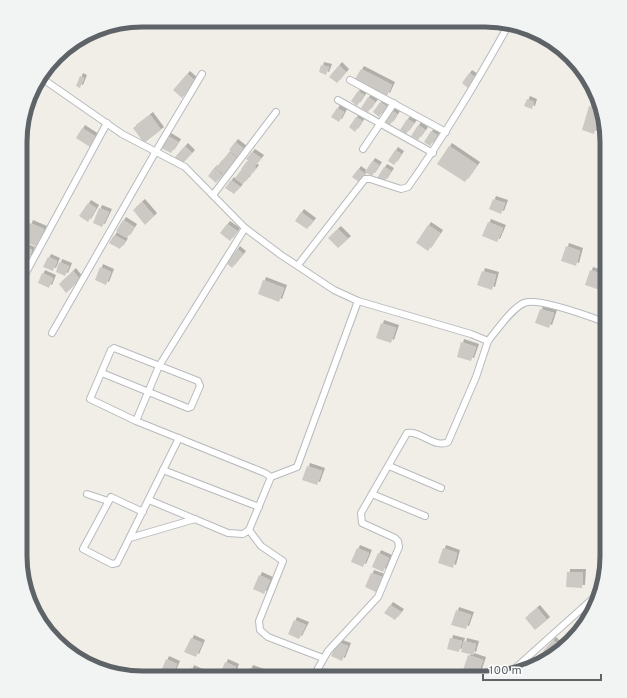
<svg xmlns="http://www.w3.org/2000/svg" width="627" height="698" font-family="Overpass,sans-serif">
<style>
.building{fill:#ccc9c4;filter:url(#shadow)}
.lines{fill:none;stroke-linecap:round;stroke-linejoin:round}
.street-casing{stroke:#b7babe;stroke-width:8}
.street{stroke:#fff;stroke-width:6}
.rim{fill:none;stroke:#5e6368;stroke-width:5}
</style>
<defs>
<filter id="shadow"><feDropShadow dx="3" dy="-3" stdDeviation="0" flood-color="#0004"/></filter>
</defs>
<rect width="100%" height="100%" fill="#f1eee7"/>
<g class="building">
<polygon points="321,65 329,67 326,75 319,72"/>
<polygon points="339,65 346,72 337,83 329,77"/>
<polygon points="361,69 392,85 387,96 355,79"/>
<polygon points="469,73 475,77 468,88 462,83"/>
<polygon points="187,74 196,82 182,98 173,90"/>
<polygon points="587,75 591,89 583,86"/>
<polygon points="80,76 84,78 80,88 76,86"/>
<polygon points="358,91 364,95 357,106 351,101"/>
<polygon points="368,97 375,102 368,112 361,108"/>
<polygon points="527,99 534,102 532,109 524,106"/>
<polygon points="380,102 386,106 379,117 373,112"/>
<polygon points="589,106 598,109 600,114 594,134 582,130"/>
<polygon points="337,108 344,112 339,122 331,117"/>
<polygon points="391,110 397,114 390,125 384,121"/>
<polygon points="150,115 161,130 144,143 133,128"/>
<polygon points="356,117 362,121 355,132 349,127"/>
<polygon points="407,119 414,123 406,134 400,130"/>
<polygon points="418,125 425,130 418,140 411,136"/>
<polygon points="82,128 96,137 90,147 76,138"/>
<polygon points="431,131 437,135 430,146 424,142"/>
<polygon points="168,136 178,142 171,153 161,148"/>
<polygon points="235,142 244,149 238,157 229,150"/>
<polygon points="185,146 192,153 182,164 175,157"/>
<polygon points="449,146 477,165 465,182 437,164"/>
<polygon points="395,150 401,154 394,165 388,161"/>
<polygon points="229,152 238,159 232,167 223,160"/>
<polygon points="252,152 261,158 255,166 246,159"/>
<polygon points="222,160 231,167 225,175 216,168"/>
<polygon points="247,161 256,168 250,176 241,169"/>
<polygon points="372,161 379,165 372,176 365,172"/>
<polygon points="384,167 391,171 384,182 377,178"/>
<polygon points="214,168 222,175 216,183 208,176"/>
<polygon points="358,169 365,174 359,182 352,177"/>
<polygon points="241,170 249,177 243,184 235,178"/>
<polygon points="231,180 240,187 234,194 225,188"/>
<polygon points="493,199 505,203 501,214 489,209"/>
<polygon points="142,202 154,216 145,225 133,210"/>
<polygon points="88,203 96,208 88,222 79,216"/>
<polygon points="99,208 109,212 102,227 93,223"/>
<polygon points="301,212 313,221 307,229 295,221"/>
<polygon points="123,220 134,227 127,238 116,231"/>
<polygon points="488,222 503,228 497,242 482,236"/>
<polygon points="30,223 44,229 37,247 23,241"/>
<polygon points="227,224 237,231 230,241 220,233"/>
<polygon points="428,225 440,233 428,251 416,243"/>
<polygon points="338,229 348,239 338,248 328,238"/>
<polygon points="114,235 125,241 120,249 109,243"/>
<polygon points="22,246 32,250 29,259 22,257"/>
<polygon points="566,246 580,251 576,266 561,261"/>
<polygon points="237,249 243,254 232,268 226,263"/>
<polygon points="48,257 57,261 53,271 43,267"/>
<polygon points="59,262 69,266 65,276 56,272"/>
<polygon points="100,267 111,272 106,285 95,280"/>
<polygon points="590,270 605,275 600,290 585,285"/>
<polygon points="73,271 80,280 66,293 59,284"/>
<polygon points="482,271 496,275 492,290 477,285"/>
<polygon points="42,273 53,278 49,288 38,283"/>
<polygon points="263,280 284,288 279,302 258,294"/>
<polygon points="540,309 554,313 549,328 535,323"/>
<polygon points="381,323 396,328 391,343 376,338"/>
<polygon points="461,342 476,347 471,361 457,357"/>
<polygon points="307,466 322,471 317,485 302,480"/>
<polygon points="604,517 607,517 607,534 599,531"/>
<polygon points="357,548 369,553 363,567 351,562"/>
<polygon points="443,548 457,553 453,568 438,563"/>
<polygon points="378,553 389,558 383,572 372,567"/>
<polygon points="567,572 583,572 582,588 566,587"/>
<polygon points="371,573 382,577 376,592 365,587"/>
<polygon points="259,575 270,580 264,594 253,589"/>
<polygon points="390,605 401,612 395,620 384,613"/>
<polygon points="537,608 547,620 535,630 525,618"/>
<polygon points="456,610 471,615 466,629 451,625"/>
<polygon points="294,620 306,625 299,639 288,634"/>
<polygon points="191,638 202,643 196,657 184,652"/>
<polygon points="450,638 462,641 459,652 447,649"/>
<polygon points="553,640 562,648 551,658 543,651"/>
<polygon points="464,641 476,644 473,655 461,652"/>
<polygon points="337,642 348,646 342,661 331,656"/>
<polygon points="468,655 483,660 478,675 463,670"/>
<polygon points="166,659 177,664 171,678 160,674"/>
<polygon points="225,662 236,667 232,678 219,677"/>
<polygon points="191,668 202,673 200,678 187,678"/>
<polygon points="250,668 261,672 259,678 245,678"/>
</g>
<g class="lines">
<defs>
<g id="street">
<path d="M40,77l82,57 63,33 60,61 36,27 53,35 24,11 113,33 17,7 -12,36 -28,65c-13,7 -28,-12 -41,-9l-46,80 1,10 33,15 3,3 1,6 -21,50 -50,54 -12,21"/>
<polyline points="350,80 446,132"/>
<polyline points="338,100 433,153"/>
<polyline points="363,149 394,103"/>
<polyline points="213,195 276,112"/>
<path d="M298,265l67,-86h5l31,10 7,-2c37,-52 70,-107 101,-163"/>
<polyline points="22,280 107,123"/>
<polyline points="52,333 156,151 202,74"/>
<path d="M488,341c9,-11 23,-32 36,-38 14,-6 67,14 83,20"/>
<polyline points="102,373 188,408 191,407 200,386 198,381 114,348 111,350 90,399 136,421 265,473 271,477"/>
<polyline points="136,421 159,366 245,228"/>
<polyline points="389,466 441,488"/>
<polyline points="163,470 259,507"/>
<polyline points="87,494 108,501"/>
<polyline points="372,494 425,516"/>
<polyline points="149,500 228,533 243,534 249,530"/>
<polyline points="143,512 111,497 83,549 112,564 117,563 179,438"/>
<polyline points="130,538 195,519"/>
<polyline points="323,658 268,637 260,630 259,621 283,561 261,546 249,530 271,477 297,467 358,301"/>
<polyline points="511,672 598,594"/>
<polyline points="312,678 316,672 340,674 350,678"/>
</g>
</defs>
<use href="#street" class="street-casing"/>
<use href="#street" class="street"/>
</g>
<path d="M0 0H627V698H0ZM142 27H485A115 115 0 0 1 600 142V556A115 115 0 0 1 485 671H142A115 115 0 0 1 27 556V142A115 115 0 0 1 142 27Z" fill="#f2f3f3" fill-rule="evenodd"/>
<path class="rim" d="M142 27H485A115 115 0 0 1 600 142V556A115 115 0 0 1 485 671H142A115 115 0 0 1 27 556V142A115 115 0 0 1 142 27Z"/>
<path d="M483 674v6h118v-6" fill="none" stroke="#5e6368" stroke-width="2"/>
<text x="489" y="674" font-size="12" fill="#5e6368" stroke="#ffffff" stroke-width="3" paint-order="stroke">100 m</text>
</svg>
